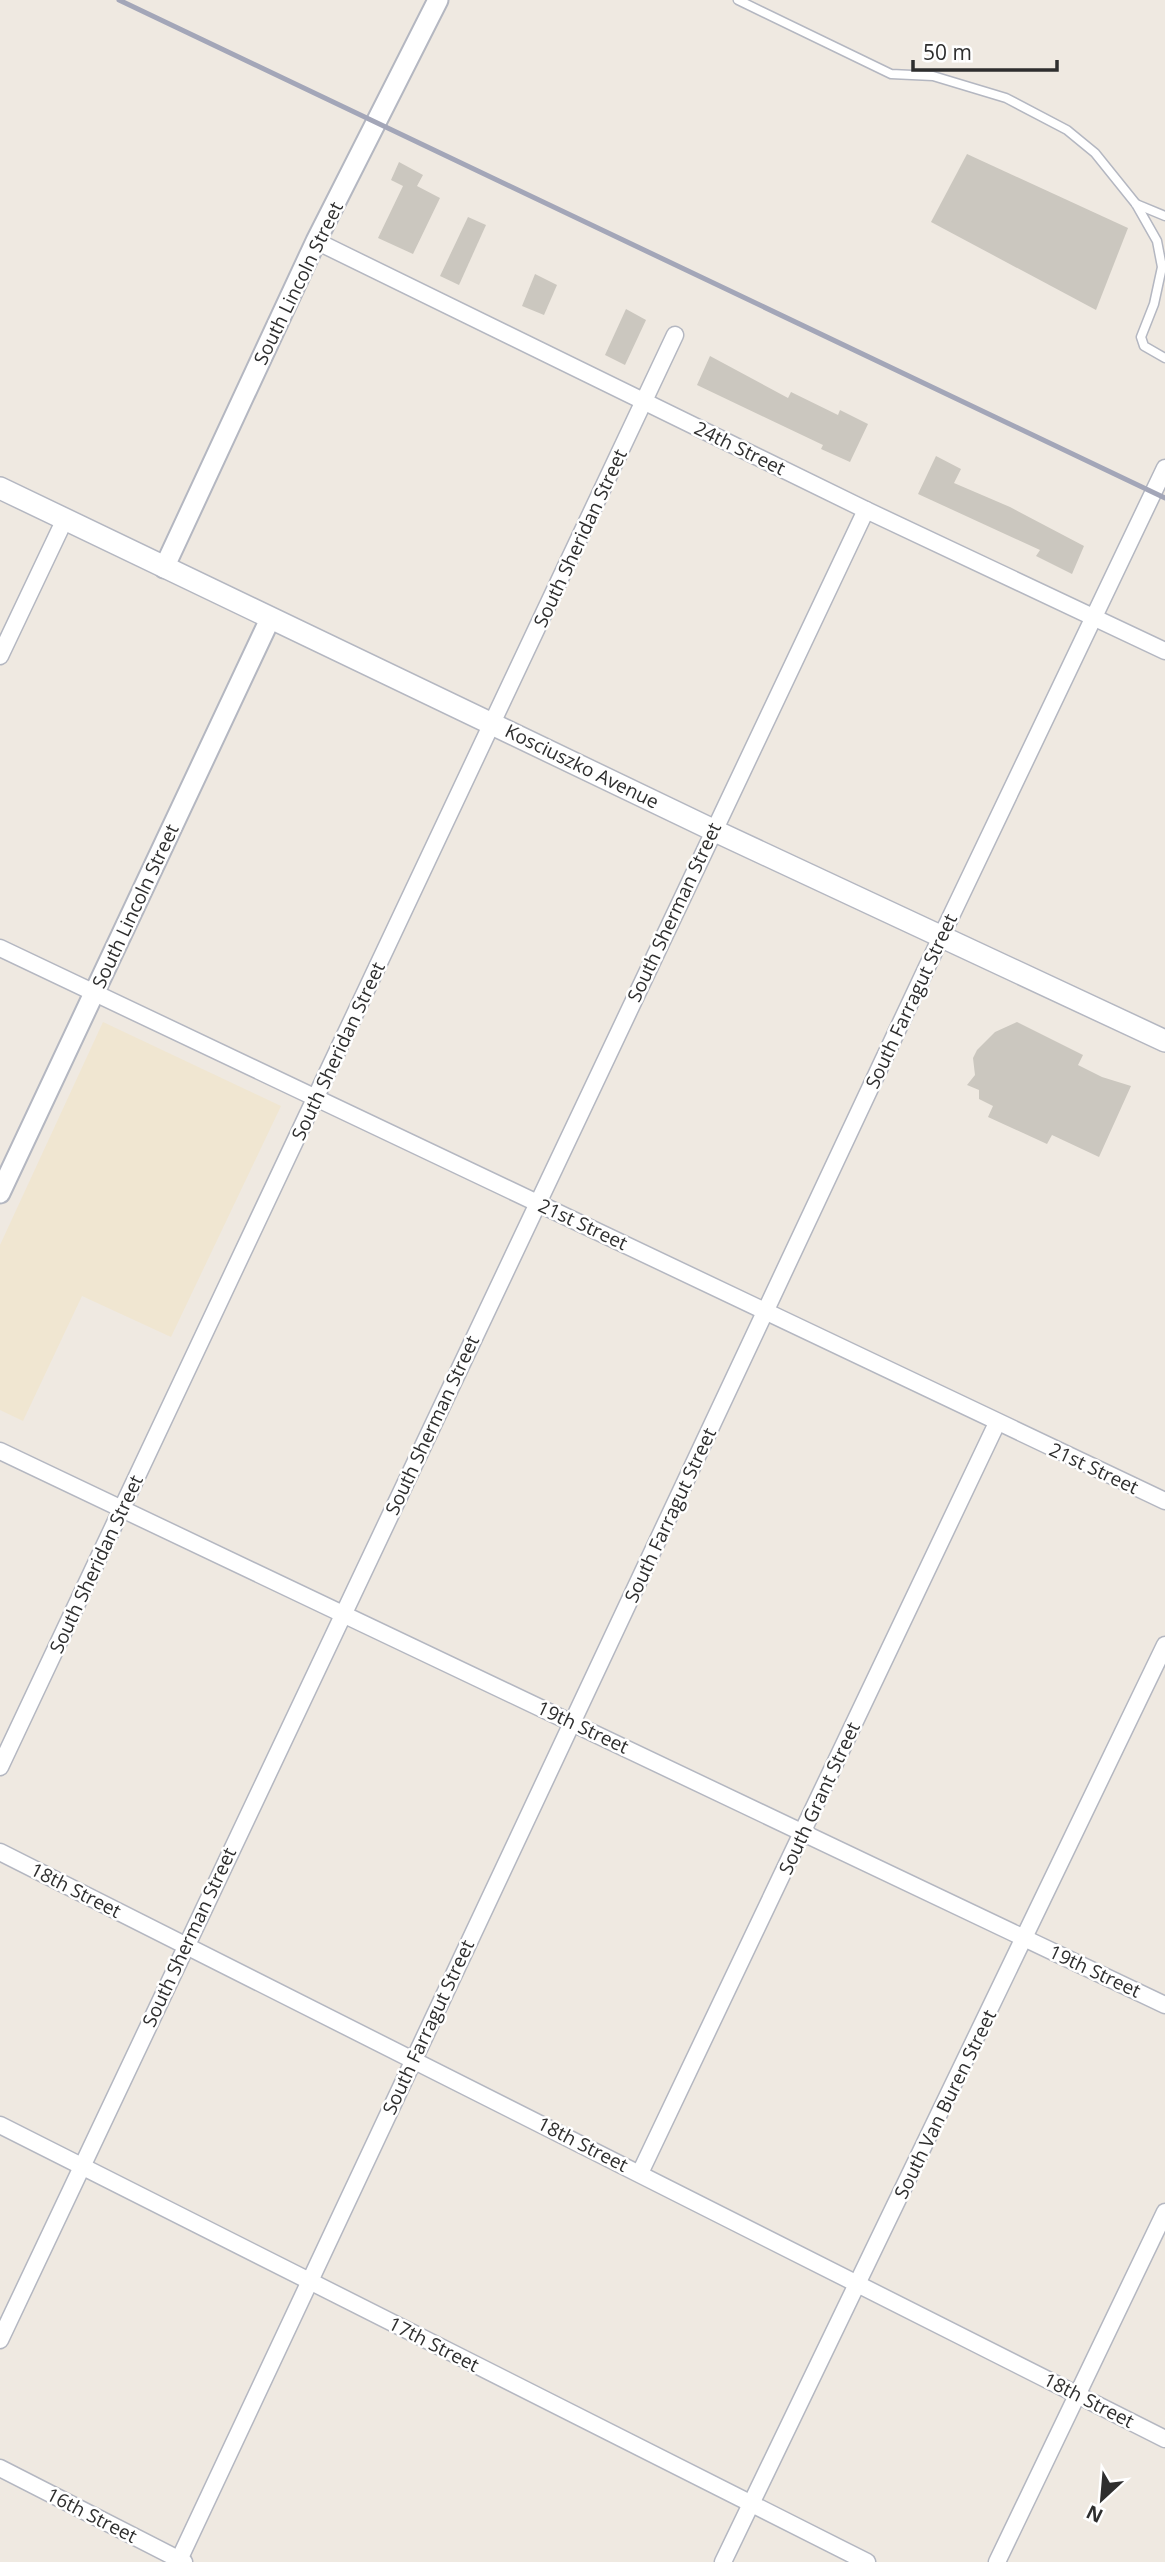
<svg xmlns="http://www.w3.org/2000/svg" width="1165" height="2562" font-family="'Open Sans',sans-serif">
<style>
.education{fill:#f0e6d1}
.building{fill:#cbc7bf}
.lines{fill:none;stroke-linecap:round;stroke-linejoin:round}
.service-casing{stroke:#b4b7c1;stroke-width:11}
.minor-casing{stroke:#b4b7c1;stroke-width:19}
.tertiary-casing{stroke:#b4b7c1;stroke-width:23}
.secondary-casing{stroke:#b4b7c1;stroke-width:24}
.service{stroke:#fff;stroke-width:8}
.minor{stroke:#fff;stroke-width:16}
.tertiary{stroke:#fff;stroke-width:19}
.secondary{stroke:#fff;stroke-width:21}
.rail{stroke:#a3a6b8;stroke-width:5}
.labels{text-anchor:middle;stroke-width:5;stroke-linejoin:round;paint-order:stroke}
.street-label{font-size:19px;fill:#2e2e2e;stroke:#fff}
</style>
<rect width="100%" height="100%" fill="#efe9e1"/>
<polygon class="education" points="103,1022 281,1106 171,1337 82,1296 23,1421 0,1410 0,1245"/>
<g class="building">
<polygon points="967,154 1128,228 1096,310 931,222"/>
<polygon points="399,162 423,175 417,186 440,198 413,254 378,238 403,186 391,180"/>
<polygon points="468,217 486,225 459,285 440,276"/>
<polygon points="535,274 557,285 544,315 522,306"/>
<polygon points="626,309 646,320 625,365 605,355"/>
<polygon points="710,356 788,398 791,392 838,415 840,410 868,424 850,462 821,449 823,445 697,385"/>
<polygon points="936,456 961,469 954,483 1010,507 1084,546 1072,574 1036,556 1040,550 918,494"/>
<polygon points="1017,1022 1083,1055 1078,1065 1102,1077 1131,1086 1099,1157 1052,1135 1047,1144 988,1117 993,1106 979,1099 979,1090 967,1085 975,1075 973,1058 977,1050 995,1032"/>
</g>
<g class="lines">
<defs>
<g id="service">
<polyline points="738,0 891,74 933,76 1006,98 1067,130 1095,153 1136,204 1157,241 1162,267 1154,304 1141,337 1144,346 1165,358"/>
<polyline points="1136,204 1165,216"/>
</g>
<g id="minor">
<polyline points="316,241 866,510 1165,651"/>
<polyline points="0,656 65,519"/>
<polyline points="0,948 1165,1501"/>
<polyline points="0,1451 1165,2005"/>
<polyline points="0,1767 675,335"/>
<polyline points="0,1852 1165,2439"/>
<polyline points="0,2125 867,2562"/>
<polyline points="640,2173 997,1423"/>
<polyline points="0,2340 866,510"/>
<polyline points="0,2468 184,2562"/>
<polyline points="178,2562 942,935 1165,468"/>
<polyline points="723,2562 1165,1645"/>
<polyline points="997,2562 1165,2212"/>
</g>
<g id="tertiary">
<polyline points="164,568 316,241 438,0"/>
<polyline points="0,1193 270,619"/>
</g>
<polyline id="secondary" points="0,488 713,830 1165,1041"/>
</defs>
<use href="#service" class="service-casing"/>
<use href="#minor" class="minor-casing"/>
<use href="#tertiary" class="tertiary-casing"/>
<use href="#secondary" class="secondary-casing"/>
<use href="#service" class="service"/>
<use href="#minor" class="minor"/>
<use href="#tertiary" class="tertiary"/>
<use href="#secondary" class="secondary"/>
<polyline class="rail" points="119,0 1165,498"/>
</g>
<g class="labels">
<g class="street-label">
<text transform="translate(298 283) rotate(-64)" y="7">South Lincoln Street</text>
<text transform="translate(740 448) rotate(26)" y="7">24th Street</text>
<text transform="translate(580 538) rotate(-65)" y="7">South Sheridan Street</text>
<text transform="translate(582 766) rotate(26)" y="7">Kosciuszko Avenue</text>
<text transform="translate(135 906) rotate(-65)" y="7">South Lincoln Street</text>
<text transform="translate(674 912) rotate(-65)" y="7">South Sherman Street</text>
<text transform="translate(911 1001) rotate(-65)" y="7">South Farragut Street</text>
<text transform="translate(338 1051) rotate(-65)" y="7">South Sheridan Street</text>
<text transform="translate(583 1224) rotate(25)" y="7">21st Street</text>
<text transform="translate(432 1425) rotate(-65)" y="7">South Sherman Street</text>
<text transform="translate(1094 1468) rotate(25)" y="7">21st Street</text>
<text transform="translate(670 1515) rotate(-65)" y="7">South Farragut Street</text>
<text transform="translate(96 1564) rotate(-65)" y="7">South Sheridan Street</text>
<text transform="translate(583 1727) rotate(25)" y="7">19th Street</text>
<text transform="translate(819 1798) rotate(-65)" y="7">South Grant Street</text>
<text transform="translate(76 1890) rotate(27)" y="7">18th Street</text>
<text transform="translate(189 1937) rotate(-65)" y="7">South Sherman Street</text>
<text transform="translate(1095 1971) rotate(25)" y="7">19th Street</text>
<text transform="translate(428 2027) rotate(-65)" y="7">South Farragut Street</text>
<text transform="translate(945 2104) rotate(-64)" y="7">South Van Buren Street</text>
<text transform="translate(583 2144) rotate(27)" y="7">18th Street</text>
<text transform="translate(434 2344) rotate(27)" y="7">17th Street</text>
<text transform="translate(1089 2400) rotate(27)" y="7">18th Street</text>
<text transform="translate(92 2515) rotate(27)" y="7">16th Street</text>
</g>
</g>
<g transform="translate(1102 2499) rotate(206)" stroke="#ffffff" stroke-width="5" paint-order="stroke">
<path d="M0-5L12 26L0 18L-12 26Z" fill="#2e2e2e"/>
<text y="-10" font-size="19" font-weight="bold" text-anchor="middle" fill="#2e2e2e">N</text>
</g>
<path d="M913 60v10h144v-10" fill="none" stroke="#2e2e2e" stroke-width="3.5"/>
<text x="923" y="60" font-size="21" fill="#2e2e2e" stroke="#ffffff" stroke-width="5" paint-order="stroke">50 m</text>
</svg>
